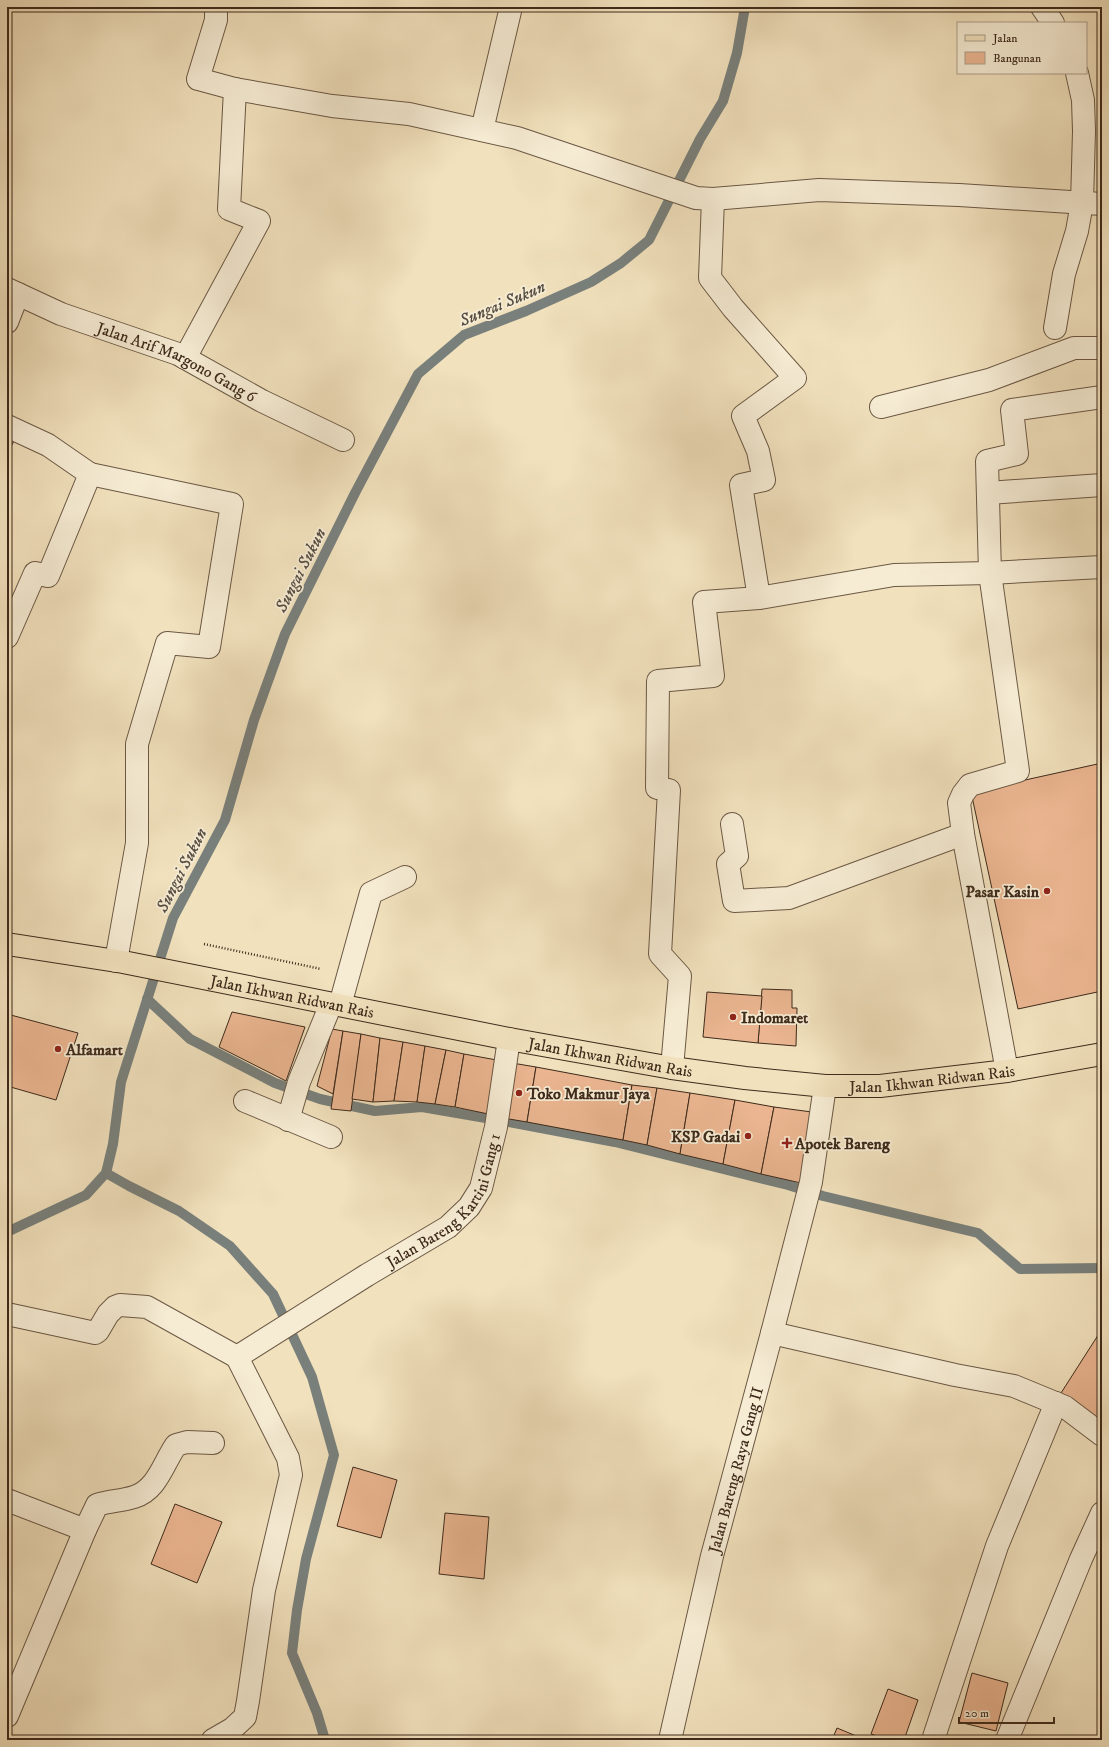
<svg xmlns="http://www.w3.org/2000/svg" width="1109" height="1747" font-family="'IM FELL DW Pica',serif">
<style>
.lines{fill:none;stroke-linecap:round;stroke-linejoin:round}
.stream{stroke:#79807c;stroke-width:10}
.building{fill:#eab590;stroke:#3e2a1b}
.minor-casing{stroke:#6b5844;stroke-width:24}
.major-casing{stroke:#3e2a1b;stroke-width:24}
.path{stroke:#3e2a1b;stroke-width:2.5;stroke-dasharray:1 2;stroke-linecap:butt}
.minor{stroke:#f6ecd4;stroke-width:22}
.major{stroke:#f1e1bd;stroke-width:22}
.poi-dot{fill:#8f2418;stroke:#f6ecd4;stroke-width:1.5}
.labels{text-anchor:middle;stroke-width:3.5;stroke-linejoin:round;paint-order:stroke}
.street-label{font-size:16px;fill:#3e2a1b;stroke:#f6ecd4}
.poi-label{font-size:16px;font-weight:bold;fill:#3e2a1b;stroke:#f6ecd4;text-anchor:start}
.water-label{font-size:17px;font-style:italic;fill:#574e43;stroke:#f6ecd4}
</style>
<rect width="100%" height="100%" fill="#f1e1bd"/>
<filter id="stains"><feTurbulence type="fractalNoise" baseFrequency=".005" numOctaves="4"/><feColorMatrix values="0 0 0 0 .2 0 0 0 0 .09 0 0 0 0 .02 0 0 0 .5 -.17"/></filter>
<radialGradient id="worn" r=".72"><stop offset=".6" stop-color="#630" stop-opacity="0"/><stop offset="1" stop-color="#630" stop-opacity=".3"/></radialGradient>
<g class="lines">
<g class="stream">
<polyline points="147,999 190,1039 275,1083 320,1099 375,1111 422,1107 509,1122 615,1142 788,1185 823,1196 978,1233 1020,1269 1102,1268"/>
<polyline points="106,1173 129,1186 179,1211 230,1246 273,1294 312,1377 334,1455 306,1559 297,1610 292,1653 317,1713 325,1740"/>
<polyline points="7,1232 86,1195 106,1173 113,1144 121,1082 173,918 225,820 254,720 285,634 355,493 418,374 464,335 526,311 591,282 621,263 649,240 700,139 723,101 737,53 745,7"/>
</g>
</g>
<g class="building">
<polygon points="7,437 14,441 7,454"/>
<polygon points="1102,763 1102,991 1018,1009 971,792"/>
<polygon points="762,989 792,990 792,1008 797,1008 796,1046 758,1043"/>
<polygon points="707,992 762,996 758,1043 703,1037"/>
<polygon points="232,1012 305,1027 286,1081 219,1047"/>
<polygon points="7,1014 78,1033 56,1100 7,1086"/>
<polygon points="332,1029 343,1031 333,1094 317,1086"/>
<polygon points="343,1031 361,1034 351,1111 331,1109"/>
<polygon points="361,1034 380,1038 373,1102 352,1099"/>
<polygon points="380,1038 403,1042 394,1101 373,1102"/>
<polygon points="403,1042 425,1046 417,1102 394,1101"/>
<polygon points="425,1046 446,1050 435,1104 417,1102"/>
<polygon points="446,1050 464,1054 455,1107 435,1104"/>
<polygon points="464,1054 502,1061 493,1115 455,1107"/>
<polygon points="512,1063 536,1067 527,1122 503,1118"/>
<polygon points="536,1067 632,1085 623,1140 527,1122"/>
<polygon points="632,1085 657,1088 647,1145 623,1140"/>
<polygon points="657,1088 690,1093 680,1154 647,1145"/>
<polygon points="690,1093 735,1100 723,1164 680,1154"/>
<polygon points="735,1100 774,1107 761,1174 723,1164"/>
<polygon points="774,1107 812,1112 801,1183 761,1174"/>
<polygon points="1102,1329 1102,1424 1061,1393"/>
<polygon points="353,1467 397,1480 381,1538 337,1526"/>
<polygon points="175,1504 222,1522 197,1583 151,1564"/>
<polygon points="445,1513 489,1517 484,1579 439,1574"/>
<polygon points="972,1673 1008,1683 996,1731 959,1722"/>
<polygon points="888,1689 918,1700 904,1740 889,1740 871,1734"/>
<polygon points="837,1728 866,1740 832,1740"/>
</g>
<g class="lines">
<defs>
<g id="minor">
<polyline points="216,7 216,20 198,79 235,89 332,106 409,114 517,138 696,198 713,199 819,190 959,195 1102,204"/>
<polyline points="1042,7 1053,23"/>
<polyline points="482,130 511,7"/>
<path id="s1" d="M7,289l54,25 117,40 84,47 81,39"/>
<polyline points="7,322 18,294"/>
<polyline points="1055,328 1064,274 1077,231 1082,203 1084,131 1083,100 1077,73"/>
<polyline points="185,358 259,221 229,209 235,89"/>
<polyline points="881,407 989,380 1074,348 1102,348"/>
<polyline points="7,426 48,445 90,474 48,576 35,573 7,637"/>
<polyline points="90,474 232,504 209,647 167,643 137,744 137,843 116,961"/>
<polyline points="988,493 1102,485"/>
<polyline points="759,598 894,575 990,573 1102,567"/>
<polyline points="732,824 737,856 728,864 734,901 789,898 963,834"/>
<polyline points="340,1005 371,893 405,877"/>
<polyline points="672,1068 680,976 660,954 669,790 657,788 658,681 713,676 704,602 759,598 741,485 764,480 758,451 743,416 795,378 733,308 710,278 713,199"/>
<polyline points="1007,1071 963,834 959,803 963,794 970,785 1018,771 990,573 987,461 1017,454 1012,410 1102,397"/>
<polyline points="245,1101 331,1137"/>
<polyline points="288,1120 299,1082 331,1004"/>
<polyline points="7,1314 95,1333 98,1331 108,1314 115,1307 120,1305 147,1307 237,1357"/>
<polyline points="772,1333 955,1375 1014,1386 1065,1407 1102,1435"/>
<polyline points="7,1500 85,1530"/>
<path d="M7,1716l78,-186 12,-25c12,-4 24,-4 37,-8 23,-7 29,-33 42,-52l11,-3 26,1"/>
<polyline points="934,1737 997,1546 1056,1403"/>
<path id="s2" d="M213,1740l19,-11 13,-12 3,-16 16,-111 27,-115 -3,-17 -51,-101 130,-82 81,-48 21,-20 12,-19 15,-61 13,-88"/>
<path id="s3" d="M670,1740l42,-184 60,-223 39,-151 14,-96"/>
<polyline points="1007,1740 1081,1559 1102,1513"/>
</g>
<g id="major">
<path id="s4" d="M7,944l116,18 386,77 163,29 73,10 80,8h55l127,-15 95,-17"/>
</g>
</defs>
<use href="#minor" class="minor-casing"/>
<use href="#major" class="major-casing"/>
<polyline class="path" points="204,944 321,969"/>
<use href="#minor" class="minor"/>
<use href="#major" class="major"/>
</g>
<g class="poi-dot">
<circle cx="1047" cy="891" r="4"/>
<circle cx="733" cy="1017" r="4"/>
<circle cx="58" cy="1049" r="4"/>
<circle cx="519" cy="1093" r="4"/>
<circle cx="748" cy="1136" r="4"/>
<path d="M785 1137h4v4h4v4h-4v4h-4v-4h-4v-4h4z"/>
</g>
<g class="labels">
<g class="street-label">
<text dy="6" stroke="none"><textPath href="#s1" startOffset="185">Jalan Arif Margono Gang 6</textPath></text>
<text dy="6" stroke="none"><textPath href="#s4" startOffset="290">Jalan Ikhwan Ridwan Rais</textPath></text>
<text dy="6" stroke="none"><textPath href="#s4" startOffset="614">Jalan Ikhwan Ridwan Rais</textPath></text>
<text dy="6" stroke="none"><textPath href="#s4" startOffset="938">Jalan Ikhwan Ridwan Rais</textPath></text>
<text dy="6" stroke="none"><textPath href="#s2" startOffset="683">Jalan Bareng Kartini Gang 1</textPath></text>
<text dy="6" stroke="none"><textPath href="#s3" startOffset="278">Jalan Bareng Raya Gang II</textPath></text>
</g>
<g class="poi-label">
<text x="1039" y="897" text-anchor="end">Pasar Kasin</text>
<text x="741" y="1023">Indomaret</text>
<text x="66" y="1055">Alfamart</text>
<text x="527" y="1099">Toko Makmur Jaya</text>
<text x="740" y="1142" text-anchor="end">KSP Gadai</text>
<text x="795" y="1149">Apotek Bareng</text>
</g>
<g class="water-label">
<text transform="translate(502 303) rotate(-23)" y="6">Sungai Sukun</text>
<text transform="translate(300 570) rotate(-63)" y="6">Sungai Sukun</text>
<text transform="translate(181 870) rotate(-63)" y="6">Sungai Sukun</text>
</g>
</g>
<rect width="1109" height="1747" fill="none" stroke="#f1e1bd" stroke-width="24"/>
<rect x="8" y="8" width="1093" height="1731" fill="none" stroke="#3e2a1b" stroke-width="2"/>
<rect x="12" y="12" width="1085" height="1723" fill="none" stroke="#3e2a1b"/>
<rect x="957" y="22" width="130" height="52" fill="#f6ecd4" stroke="#ac9e8a"/>
<rect x="965" y="35" width="20" height="6" fill="#f1e1bd" stroke="#ac9e8a"/>
<text x="993" y="42" font-size="12" fill="#3e2a1b">Jalan</text>
<rect x="965" y="52" width="20" height="12" fill="#eab590" stroke="#ac9e8a"/>
<text x="993" y="62" font-size="12" fill="#3e2a1b">Bangunan</text>
<path d="M959 1717v6h95v-6" fill="none" stroke="#3e2a1b" stroke-width="2"/>
<text x="965" y="1717" font-size="12" fill="#3e2a1b" stroke="#f6ecd4" stroke-width="3" paint-order="stroke">20 m</text>
<rect width="100%" height="100%" filter="url(#stains)"/>
<rect width="100%" height="100%" fill="url(#worn)"/>
</svg>
